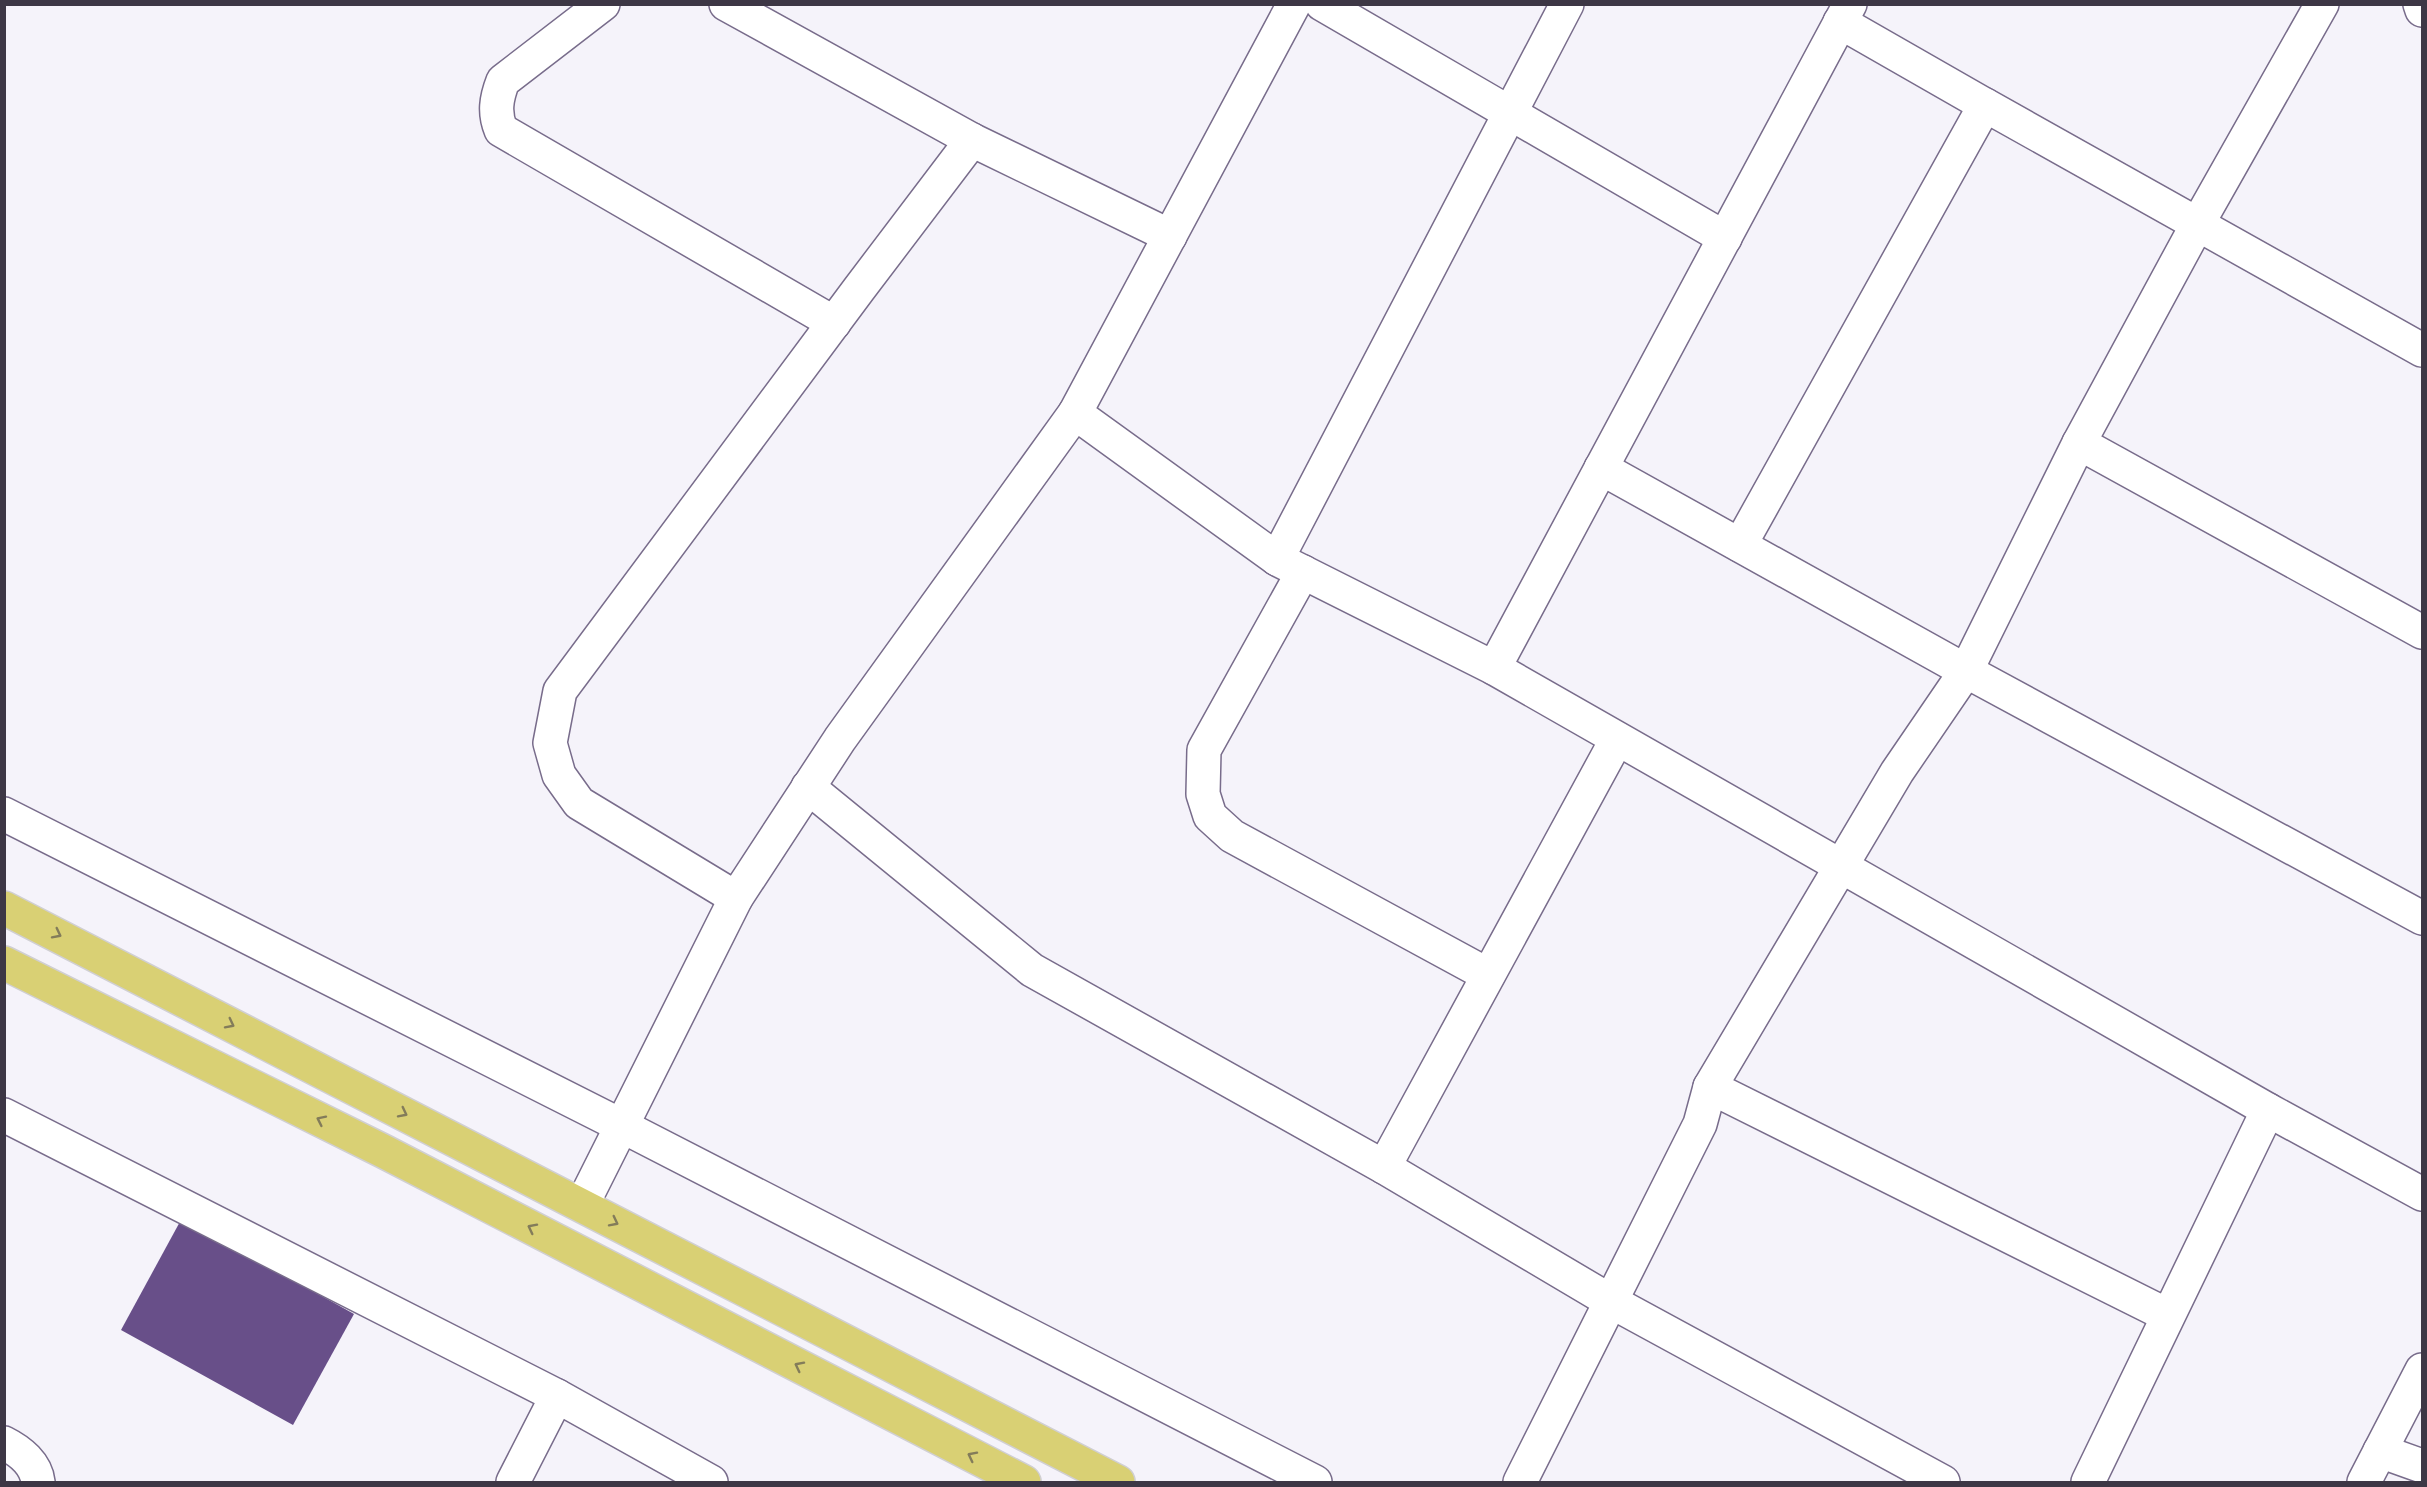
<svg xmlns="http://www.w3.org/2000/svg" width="2427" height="1487" font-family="Figtree,sans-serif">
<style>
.building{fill:#684f89}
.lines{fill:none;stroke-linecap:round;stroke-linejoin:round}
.street-casing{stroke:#786c8b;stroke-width:36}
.primary-casing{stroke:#d0cfd2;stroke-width:36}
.street{stroke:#fff;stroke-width:33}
.primary{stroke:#d9d074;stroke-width:33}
.oneway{stroke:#837c5a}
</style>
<rect width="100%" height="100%" fill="#f5f3fa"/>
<polygon class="building" points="182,1218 354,1314 293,1425 121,1330"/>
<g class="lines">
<defs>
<g id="street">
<path d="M603,4l-100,77c-7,18 -9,32 -2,49l333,193"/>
<polyline points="726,4 972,140 1170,236"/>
<polyline points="1322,4 1725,238"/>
<polyline points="1850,4 1494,668 2268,1110 2422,1194"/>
<polyline points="2420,4 2422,10"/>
<polyline points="1840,22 1985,105"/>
<polyline points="2079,443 2422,632"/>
<polyline points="1601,468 1966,671 2422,918"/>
<polyline points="1740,545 1985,105 2422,350"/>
<polyline points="1277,559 1075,413 1294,4"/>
<polyline points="1303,572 1204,750 1203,794 1210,816 1232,836 1488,975"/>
<polyline points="1494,668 1277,559 1567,4"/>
<polyline points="1617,739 1384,1167 1612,1302 1943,1482"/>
<polyline points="808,787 1032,970 1384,1167"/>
<polyline points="4,814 622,1126 1315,1482"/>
<polyline points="736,898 579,803 559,775 550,743 560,691 859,289 972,140"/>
<polyline points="1710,1087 2167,1315"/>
<polyline points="4,1115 557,1396 711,1482"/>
<polyline points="582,1205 736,898 840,739 1075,413"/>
<path d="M4,1443c16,8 32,21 34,39"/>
<polyline points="2380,1451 2422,1466"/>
<polyline points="513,1482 557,1396"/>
<polyline points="1520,1482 1700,1124 1710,1087 1897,772 1966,671 2079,443 2197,225 2322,4"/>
<polyline points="2088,1482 2268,1110"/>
<polyline points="2364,1482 2422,1370"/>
</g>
<g id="primary">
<polyline points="4,908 1118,1482"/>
<polyline points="4,963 383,1151 1024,1482"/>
</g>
</defs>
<use href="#street" class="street-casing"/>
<use href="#primary" class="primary-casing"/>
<use href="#street" class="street"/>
<use href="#primary" class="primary"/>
</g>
<defs><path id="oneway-chevron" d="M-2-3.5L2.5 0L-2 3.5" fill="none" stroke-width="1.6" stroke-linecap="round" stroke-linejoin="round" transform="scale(1.5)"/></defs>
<g class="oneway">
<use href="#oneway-chevron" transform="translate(57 934) rotate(27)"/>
<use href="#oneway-chevron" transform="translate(230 1024) rotate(27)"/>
<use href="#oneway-chevron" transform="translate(403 1113) rotate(27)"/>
<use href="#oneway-chevron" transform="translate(321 1120) rotate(-154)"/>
<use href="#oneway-chevron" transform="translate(614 1222) rotate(27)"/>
<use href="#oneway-chevron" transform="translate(532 1228) rotate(-153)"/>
<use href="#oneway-chevron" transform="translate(799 1366) rotate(-153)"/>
<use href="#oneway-chevron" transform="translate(972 1456) rotate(-153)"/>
</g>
<rect width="2427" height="1487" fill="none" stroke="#3d3745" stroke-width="12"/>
</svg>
